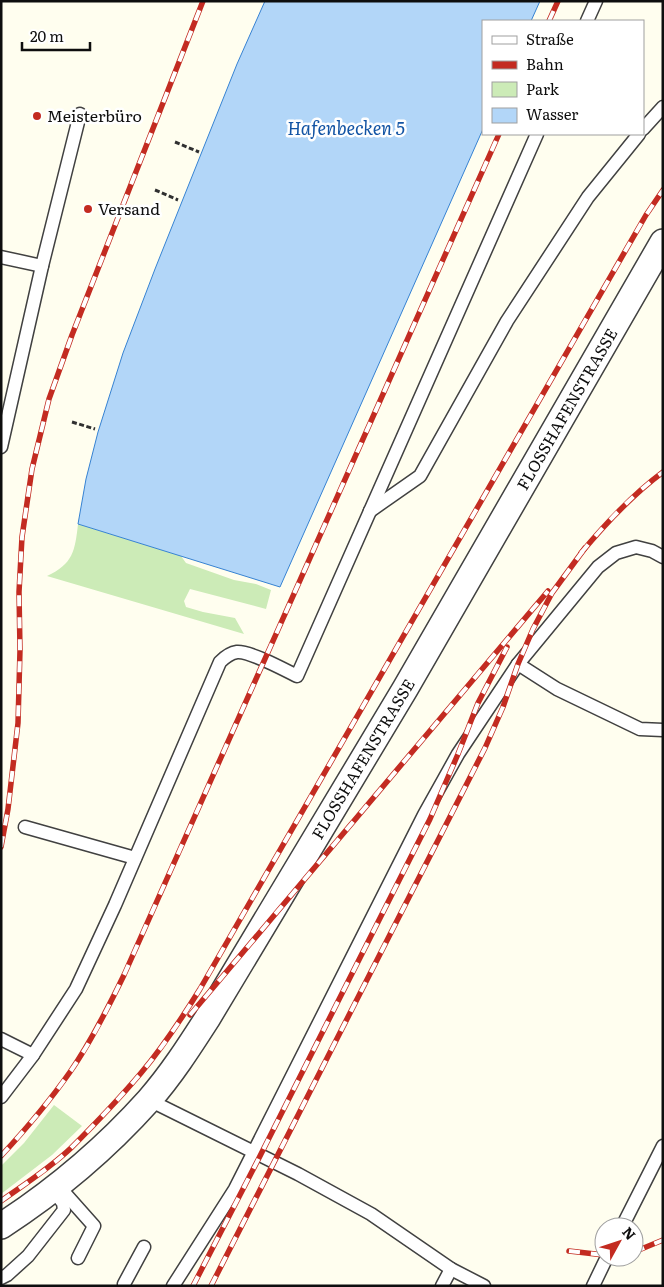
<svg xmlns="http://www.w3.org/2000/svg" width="664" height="1287" font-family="Literata,serif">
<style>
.green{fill:#ccebb7}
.water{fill:#b2d6f8;stroke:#3682d2}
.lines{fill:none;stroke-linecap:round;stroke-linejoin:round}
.service-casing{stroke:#414141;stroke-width:15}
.minor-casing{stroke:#414141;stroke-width:28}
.path{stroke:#303030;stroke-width:3;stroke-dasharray:5 2.5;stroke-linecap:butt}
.service{stroke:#fff;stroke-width:12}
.minor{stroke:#fff;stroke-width:25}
.rail-casing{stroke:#c32b21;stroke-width:5.5}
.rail{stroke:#fff;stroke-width:4;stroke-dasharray:11;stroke-linecap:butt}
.poi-dot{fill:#c32b21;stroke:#fff;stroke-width:2}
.labels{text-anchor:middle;stroke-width:5;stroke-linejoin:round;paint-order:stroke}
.poi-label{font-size:16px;fill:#0e0e0e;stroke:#fff;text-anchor:start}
.street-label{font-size:16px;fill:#0e0e0e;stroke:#fff}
.water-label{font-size:18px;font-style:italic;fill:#1254a4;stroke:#fff}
</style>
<rect width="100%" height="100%" fill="#fffeef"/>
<g class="green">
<path d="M78,524l103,32 5,7 48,17 22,4 15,6 -5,19 -76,-20 -6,12 2,6 17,5 32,6 9,16 -197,-58c26,-12 28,-25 31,-52z"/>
<polygon points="54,1105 82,1126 52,1155 1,1194 1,1166 24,1143"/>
</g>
<polygon class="water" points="265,1 540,1 531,21 483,21 483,129 280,587 78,524 86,479 98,432 123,353 155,269 237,64"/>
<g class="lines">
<defs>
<g id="service">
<polyline points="587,21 596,1"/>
<polyline points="643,129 663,107"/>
<polyline points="1,257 42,266"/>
<polyline points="1,447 42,266 80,114"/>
<polyline points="370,511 420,476 507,321 588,197 639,134"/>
<polyline points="518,664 557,689 640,729 663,730"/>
<polyline points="25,827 135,858"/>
<polyline points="1,1039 33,1055"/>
<path d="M1,1097l32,-42 43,-66 39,-84 105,-243c5,-5 10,-9 17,-10 13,-1 48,18 60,24l240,-542"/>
<polyline points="149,1100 298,1174 371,1214 451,1269 484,1286"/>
<polyline points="62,1190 94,1226 78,1258"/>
<polyline points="622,1227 663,1146"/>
<polyline points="1,1278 7,1275 28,1256 64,1210 63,1203 53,1190"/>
<polyline points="124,1284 144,1247"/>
<polyline points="173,1286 235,1189 424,815 458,754 518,664 598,567 616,553 636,547 652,551 663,557"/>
<polyline points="442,1286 451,1269"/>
<polyline points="593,1286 607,1257"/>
</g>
<path id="minor" d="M1,1226c54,-35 105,-78 148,-126 22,-25 40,-53 58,-81l198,-330 258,-447"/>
</defs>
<use href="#service" class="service-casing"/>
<use href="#minor" class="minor-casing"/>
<g class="path">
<polyline points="175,142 199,152"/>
<polyline points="155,190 178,200"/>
<polyline points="72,422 95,429"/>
</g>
<use href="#service" class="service"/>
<use href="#minor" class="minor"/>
<defs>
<g id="rail">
<polyline points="549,21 558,1"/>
<path d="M581,553c25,-30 51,-58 82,-81"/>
<polyline points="1,847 8,809 18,723 20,650 19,592 22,537 32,469 49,399 72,335 203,1"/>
<polyline points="190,1015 548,591"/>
<path d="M1,1156c25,-27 48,-54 69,-84 21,-30 38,-64 54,-97l375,-841"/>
<path d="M1,1201c24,-17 49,-33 70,-53 24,-24 48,-49 70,-75 22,-26 41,-55 59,-84l446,-774 17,-25"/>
<polyline points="569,1251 604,1255"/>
<polyline points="634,1252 663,1240"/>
<polyline points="193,1286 260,1156 430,819 458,754 478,703 507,647"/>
<polyline points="211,1286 485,748 503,707 518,664 533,629 552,593 585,548"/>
</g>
</defs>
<use href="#rail" class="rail-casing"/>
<use href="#rail" class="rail"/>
</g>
<g class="poi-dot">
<circle cx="37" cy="116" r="5"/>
<circle cx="88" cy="209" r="5"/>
</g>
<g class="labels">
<g class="poi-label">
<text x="47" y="122">Meisterbüro</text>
<text x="98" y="215">Versand</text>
</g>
<g class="street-label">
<text transform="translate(567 409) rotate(-60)" y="6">FLOSSHAFENSTRASSE</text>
<text transform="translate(363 759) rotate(-59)" y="6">FLOSSHAFENSTRASSE</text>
</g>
<g class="water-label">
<text x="346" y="135">Hafenbecken 5</text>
</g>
</g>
<rect width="664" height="1287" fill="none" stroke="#0e0e0e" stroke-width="5"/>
<rect x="482" y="20" width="162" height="115" fill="#ffffff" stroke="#9f9f9f"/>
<rect x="492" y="36" width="25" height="8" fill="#ffffff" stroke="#9f9f9f"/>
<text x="526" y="45" font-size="15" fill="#0e0e0e">Straße</text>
<rect x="492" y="61" width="25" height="8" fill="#c32b21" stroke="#9f9f9f"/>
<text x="526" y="70" font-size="15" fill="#0e0e0e">Bahn</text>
<rect x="492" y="82" width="25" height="15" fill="#ccebb7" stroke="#9f9f9f"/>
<text x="526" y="95" font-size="15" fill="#0e0e0e">Park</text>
<rect x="492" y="108" width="25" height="15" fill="#b2d6f8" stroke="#9f9f9f"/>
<text x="526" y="120" font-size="15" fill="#0e0e0e">Wasser</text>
<g transform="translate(619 1242) rotate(50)"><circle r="24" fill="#ffffff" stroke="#9f9f9f"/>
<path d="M0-4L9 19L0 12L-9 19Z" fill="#c32b21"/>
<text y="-8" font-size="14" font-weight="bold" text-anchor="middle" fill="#0e0e0e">N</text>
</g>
<path d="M22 42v8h68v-8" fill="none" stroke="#0e0e0e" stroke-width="2.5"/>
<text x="30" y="42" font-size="15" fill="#0e0e0e" stroke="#ffffff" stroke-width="4" paint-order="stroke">20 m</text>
</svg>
